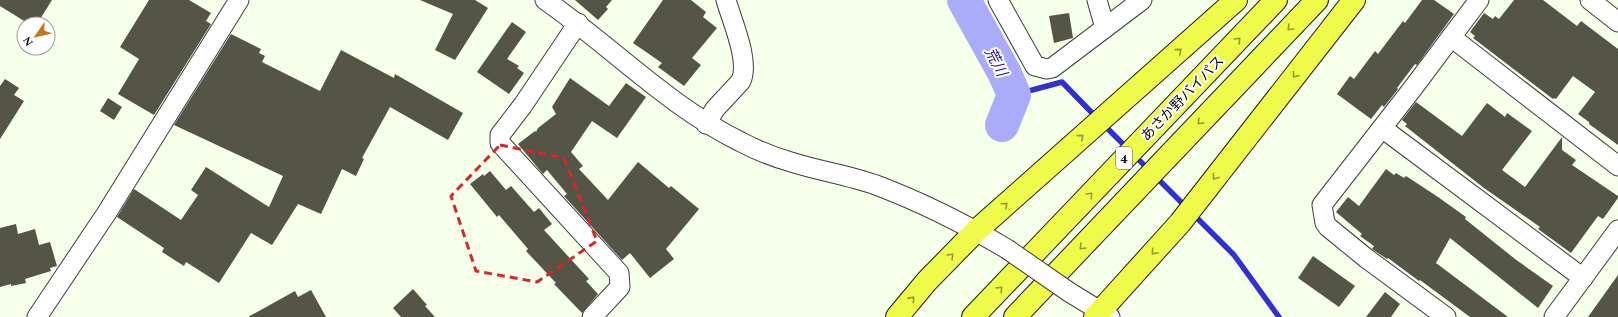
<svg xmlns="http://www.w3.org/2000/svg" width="1618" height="317" font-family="Spectral,'Noto Sans JP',serif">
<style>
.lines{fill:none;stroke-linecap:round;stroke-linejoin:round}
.stream{stroke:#322fd3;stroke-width:5.5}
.river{stroke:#abacf9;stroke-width:34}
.building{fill:#545447}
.minor-casing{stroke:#3e3e3e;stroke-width:21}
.highway-casing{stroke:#1c1c1c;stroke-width:24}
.minor{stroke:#fff;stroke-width:19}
.highway{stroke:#eefb4b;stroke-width:22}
.minor-bridge-casing{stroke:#3e3e3e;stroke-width:21;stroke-linecap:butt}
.minor-bridge{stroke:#fff;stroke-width:19}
.oneway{stroke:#939b31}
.marked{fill:none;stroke:#d62828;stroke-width:3;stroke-dasharray:8 5;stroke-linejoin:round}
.labels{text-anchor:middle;stroke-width:4;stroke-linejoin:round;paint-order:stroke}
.shield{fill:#fff;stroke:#545454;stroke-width:1}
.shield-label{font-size:13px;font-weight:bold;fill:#0b0b0b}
.street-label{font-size:14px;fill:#0b0b0b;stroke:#fff}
.water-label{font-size:15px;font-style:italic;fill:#1810a1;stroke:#fff}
</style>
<rect width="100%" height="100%" fill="#f6ffe9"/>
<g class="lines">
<g class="stream">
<polyline points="1014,95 1062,82 1097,118"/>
<polyline points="1103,124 1128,149"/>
<polyline points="1134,155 1149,170"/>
<polyline points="1155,176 1186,207"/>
<polyline points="1192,213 1234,255 1279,317"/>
</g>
<polyline class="river" points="964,0 1005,74 1014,95 1002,125"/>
</g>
<g class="building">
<polygon points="0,0 52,0 37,24 29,24 0,6"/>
<polygon points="149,0 189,0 211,13 206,21 211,24 154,115 118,94 139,59 120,47"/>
<polygon points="420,0 475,0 488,8 455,60 435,50 453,14"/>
<polygon points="575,0 612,0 606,7 608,9 598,20"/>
<polygon points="663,0 691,0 706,12 703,17 717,28 692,58 701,65 684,86 658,67 662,63 633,43"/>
<polygon points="1422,0 1434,0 1454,14 1417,65 1415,64 1397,88 1398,89 1384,107 1382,105 1371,119 1337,94 1350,76 1354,79 1375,51 1378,54 1403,21 1405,23"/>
<polygon points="1514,0 1543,0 1577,26 1581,21 1618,49 1618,145 1589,124 1589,122 1578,114 1595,92 1573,76 1556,99 1554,98 1553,99 1473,38 1475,36 1470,32 1484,13 1493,19 1495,16 1499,19"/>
<polygon points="1069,13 1073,38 1054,43 1049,16"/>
<polygon points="512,22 526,32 507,59 519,66 517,68 524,73 509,94 477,72"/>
<polygon points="231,34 261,49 259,53 265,56 262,62 320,91 341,50 394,78 395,74 463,113 448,140 390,107 362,158 364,159 356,176 342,169 321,214 298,204 272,245 251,233 219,283 186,262 184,266 162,252 164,248 117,217 134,189 181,220 198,195 191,190 206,167 269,207 283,176 174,125"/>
<polygon points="570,78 609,106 626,83 646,97 617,138 592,121 571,152 583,166 579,169 608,200 638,162 669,188 671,186 699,209 666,249 674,259 650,278 630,253 622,260 564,196 567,194 547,170 543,174 518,144 535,131 536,132 538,128 556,114 552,107"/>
<polygon points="5,79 19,88 14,95 24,101 0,139 0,86"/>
<polygon points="108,98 122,107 114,120 100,111"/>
<polygon points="1416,102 1462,136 1487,103 1505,117 1507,113 1532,131 1502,170 1525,187 1562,137 1562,150 1576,160 1572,165 1618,196 1618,198 1603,219 1598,216 1571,253 1538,229 1540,227 1484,188 1405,126 1407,124 1402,120"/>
<polygon points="1386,169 1394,175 1396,173 1404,178 1406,176 1438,197 1466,217 1465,219 1515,259 1553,286 1538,308 1450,238 1436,263 1508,317 1470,317 1420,280 1419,281 1388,258 1387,259 1372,249 1374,246 1360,236 1362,234 1336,212 1348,197 1359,206"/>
<polygon points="490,171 506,190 511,186 534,212 539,208 552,224 544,230 589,279 586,281 598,294 582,313 554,284 556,283 526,251 528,249 499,215 497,217 470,184 483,174 484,176"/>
<polygon points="16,224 18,234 35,229 39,245 50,242 57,266 50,268 51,271 25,279 26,283 11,286 11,284 0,287 0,228"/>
<polygon points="1313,256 1355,286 1339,307 1298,278"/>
<polygon points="1618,275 1618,317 1588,317"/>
<polygon points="413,289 427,305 425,306 435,317 401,317 393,308"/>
<polygon points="311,290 326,317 248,317 295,291 298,297"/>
<polygon points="1385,292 1400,304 1391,317 1366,317"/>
</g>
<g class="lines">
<defs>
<g id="minor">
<path d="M545,0c66,46 123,106 196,142 15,8 33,15 50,20 28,9 57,13 85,23 45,17 89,39 131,64"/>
<polyline points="998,0 1035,66 1047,69 1052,68 1142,0"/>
<polyline points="1097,0 1105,28"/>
<polyline points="1590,0 1618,22"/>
<polyline points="578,23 523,105 500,135 500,143 619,273 620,287 592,317"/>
<polyline points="1451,37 1618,166"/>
<path d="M706,124l9,-15 26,-28c9,-20 -9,-60 -15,-81"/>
<polyline points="1382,128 1583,278"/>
<polyline points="1069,292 1110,317"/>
<polyline points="37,317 106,214 239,0"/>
<polyline points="1446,317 1366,258 1328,227 1325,223 1322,205 1413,88 1479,0"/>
<polyline points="1554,317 1618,230"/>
</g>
<g id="highway">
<polyline points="897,317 927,281 976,231 1236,0"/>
<polyline points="973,317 1276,0"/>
<polyline points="1015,317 1317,0"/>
<polyline points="1095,317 1180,223 1354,0"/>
</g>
</defs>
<use href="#minor" class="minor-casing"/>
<use href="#highway" class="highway-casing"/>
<use href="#minor" class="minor"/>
<use href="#highway" class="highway"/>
<defs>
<polyline id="minor-bridge" points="1007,249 1069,292"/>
</defs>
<use href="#minor-bridge" class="minor-bridge-casing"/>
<use href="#minor-bridge" class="minor-bridge"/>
</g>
<defs><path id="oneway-chevron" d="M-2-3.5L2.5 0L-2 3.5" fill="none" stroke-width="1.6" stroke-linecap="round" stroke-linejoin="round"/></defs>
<g class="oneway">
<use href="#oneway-chevron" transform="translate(1290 28) rotate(134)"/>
<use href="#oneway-chevron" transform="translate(1238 40) rotate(-46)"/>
<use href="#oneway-chevron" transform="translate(1179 51) rotate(-41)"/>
<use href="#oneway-chevron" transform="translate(1295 75) rotate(128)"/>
<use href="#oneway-chevron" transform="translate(1200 122) rotate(134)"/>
<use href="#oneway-chevron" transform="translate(1081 137) rotate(-41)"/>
<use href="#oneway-chevron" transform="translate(1215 177) rotate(128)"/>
<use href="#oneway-chevron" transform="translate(1090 195) rotate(-46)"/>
<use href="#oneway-chevron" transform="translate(1005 205) rotate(-42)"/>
<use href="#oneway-chevron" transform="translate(1082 247) rotate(134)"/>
<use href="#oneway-chevron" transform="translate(1154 252) rotate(131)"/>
<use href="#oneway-chevron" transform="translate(951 256) rotate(-45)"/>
<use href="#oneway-chevron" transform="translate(1000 289) rotate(-46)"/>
<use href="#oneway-chevron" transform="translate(912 299) rotate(-51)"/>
</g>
<path class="marked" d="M500,145l64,13 33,83 -60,41 -61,-11 -25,-75z"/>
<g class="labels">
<rect class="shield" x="1116" y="147" width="16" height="22" rx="3"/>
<g class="shield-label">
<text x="1124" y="163">4</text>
</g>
<g class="street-label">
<text transform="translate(1182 98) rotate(-46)" y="5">あさか野バイパス</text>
</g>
<g class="water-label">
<text transform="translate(996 62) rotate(62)" y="5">荒川</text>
</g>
</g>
<g transform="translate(36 36) rotate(236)"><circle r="19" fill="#ffffff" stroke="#9d9d9d"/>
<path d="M0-3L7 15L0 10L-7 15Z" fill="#c07a1e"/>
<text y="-6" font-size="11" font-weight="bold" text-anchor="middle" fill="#0b0b0b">N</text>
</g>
</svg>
